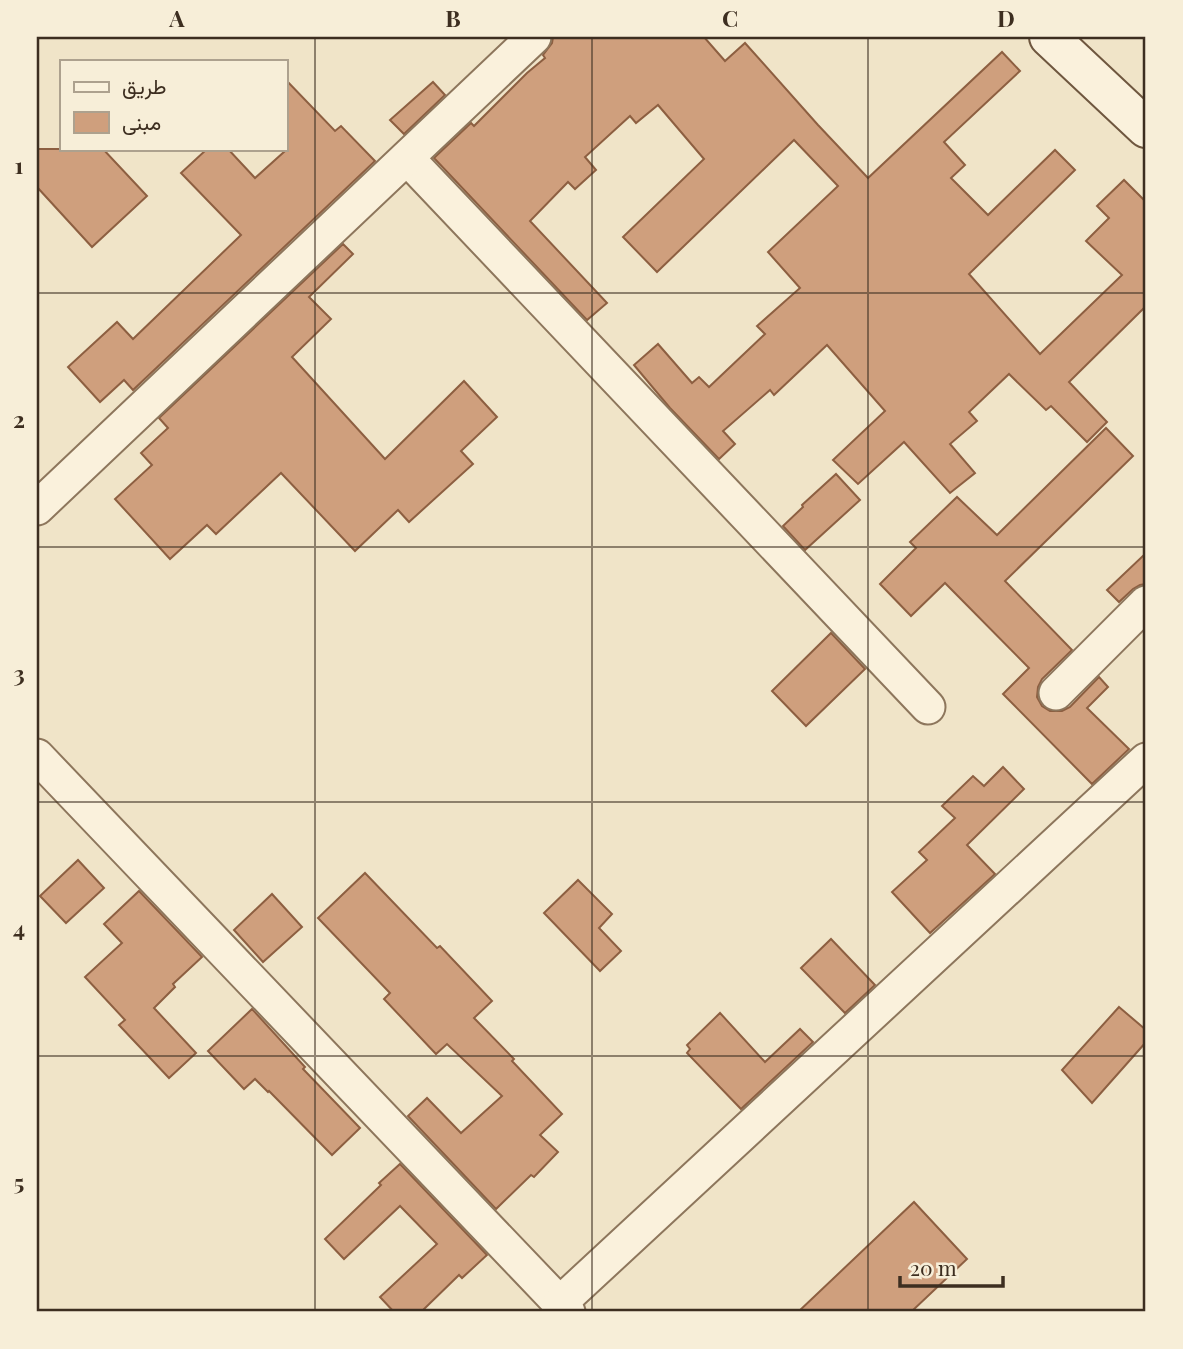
<svg xmlns="http://www.w3.org/2000/svg" width="1183" height="1349" font-family="'Playfair Display',Vazirmatn,serif">
<style>
.building{fill:#cf9f7d;stroke:#8d5f41;stroke-width:2}
.lines{fill:none;stroke-linecap:round;stroke-linejoin:round}
.street-casing{stroke:#8d765c;stroke-width:37}
.secondary-casing{stroke:#6f573f;stroke-width:42}
.street{stroke:#faf1dc;stroke-width:33}
.secondary{stroke:#faf1dc;stroke-width:38}
.grid{fill:none;stroke:#3d2e20;stroke-width:2;stroke-opacity:0.55}
.neatline{fill:none;stroke:#3d2e20;stroke-width:2.5}
.grid-label{font-size:23px;text-anchor:middle;font-weight:bold;fill:#3d2e20}
</style>
<rect width="100%" height="100%" fill="#f0e4c8"/>
<g class="building">
<polygon points="553,37 704,37 725,61 745,43 818,125 868,178 1002,52 1020,71 944,142 965,165 951,178 988,215 1055,150 1075,170 969,274 1040,354 1122,275 1086,241 1109,218 1097,206 1124,180 1146,202 1146,306 1069,382 1107,422 1087,442 1051,406 1046,410 1009,374 969,412 977,421 950,444 975,473 950,493 904,442 858,484 833,460 885,411 827,345 774,395 770,390 723,431 735,444 719,459 670,408 634,365 658,344 692,383 699,377 709,387 765,334 757,326 800,288 768,252 838,186 794,140 657,272 623,237 704,159 658,105 636,123 630,116 585,157 596,170 575,189 568,182 530,221 607,303 587,320 434,158 471,123 474,126 527,73 545,58 543,55 552,43"/>
<polygon points="285,79 335,131 341,126 375,161 133,390 124,380 100,402 68,367 117,322 133,339 241,235 181,173 207,149 228,149 255,178 285,151"/>
<polygon points="433,82 445,95 404,134 390,120"/>
<polygon points="37,149 103,149 147,196 92,247 37,187"/>
<polygon points="343,244 353,254 309,297 331,319 292,357 385,459 464,381 497,417 461,451 473,464 409,522 398,510 355,551 281,473 216,534 207,525 170,559 115,499 152,465 141,453 168,428 159,418"/>
<polygon points="1106,428 1133,456 1005,581 1072,650 1042,679 1038,687 1037,697 1042,706 1050,711 1062,711 1070,707 1099,677 1108,687 1087,708 1129,749 1092,784 1003,694 1029,668 945,583 911,616 880,584 916,548 910,542 957,497 997,535"/>
<polygon points="836,474 860,500 805,550 783,526 803,507 802,505"/>
<polygon points="1146,553 1146,584 1140,585 1133,589 1119,602 1107,590"/>
<polygon points="831,633 865,669 806,726 772,691"/>
<polygon points="1003,767 1024,789 967,845 995,874 930,933 892,892 927,860 919,852 955,818 942,806 973,776 984,786"/>
<polygon points="78,860 104,888 66,923 40,896"/>
<polygon points="365,873 437,948 440,946 492,1001 474,1018 514,1059 512,1061 562,1114 540,1135 558,1152 534,1177 531,1175 496,1209 408,1116 427,1098 461,1133 502,1096 447,1044 436,1054 384,999 390,993 318,918"/>
<polygon points="578,880 612,914 599,928 621,951 600,971 544,913"/>
<polygon points="139,891 202,957 173,984 175,987 154,1008 196,1053 169,1078 119,1025 125,1020 85,977 122,943 104,924"/>
<polygon points="272,894 302,927 263,962 234,930"/>
<polygon points="831,939 875,985 845,1013 801,968"/>
<polygon points="1119,1007 1146,1030 1146,1042 1092,1103 1062,1070"/>
<polygon points="252,1009 305,1067 303,1069 360,1128 332,1155 269,1091 268,1092 255,1079 244,1089 208,1051"/>
<polygon points="720,1013 765,1062 800,1029 813,1042 741,1109 687,1053 690,1049 687,1045"/>
<polygon points="400,1164 487,1255 462,1278 459,1275 421,1312 394,1312 380,1297 437,1244 400,1206 344,1259 325,1239 381,1185 379,1183"/>
<polygon points="914,1202 967,1259 911,1312 798,1312"/>
</g>
<g class="lines">
<defs>
<g id="street">
<polyline points="407,158 928,707"/>
<polyline points="37,508 534,37"/>
<polyline points="1056,693 1146,603"/>
<polyline points="37,756 568,1312"/>
<polyline points="560,1303 1146,760"/>
</g>
<polyline id="secondary" points="1049,37 1146,128"/>
</defs>
<use href="#street" class="street-casing"/>
<use href="#secondary" class="secondary-casing"/>
<use href="#street" class="street"/>
<use href="#secondary" class="secondary"/>
</g>
<path class="grid" d="M315,37v1275M592,37v1275M868,37v1275M37,293h1109M37,547h1109M37,802h1109M37,1056h1109"/>
<rect width="1183" height="1349" fill="none" stroke="#f7eed8" stroke-width="77"/>
<rect x="60" y="60" width="228" height="91" fill="#f7eed8" stroke="#ada18e" stroke-width="2"/>
<rect x="74" y="82" width="35" height="10" fill="#faf1dc" stroke="#ada18e" stroke-width="2"/>
<text x="122" y="94" font-size="21" fill="#3d2e20">طريق</text>
<rect x="74" y="112" width="35" height="21" fill="#cf9f7d" stroke="#ada18e" stroke-width="2"/>
<text x="122" y="130" font-size="21" fill="#3d2e20">مبنى</text>
<path d="M900 1276v10h103v-10" fill="none" stroke="#3d2e20" stroke-width="3.5"/>
<text x="910" y="1276" font-size="21" fill="#3d2e20" stroke="#f7eed8" stroke-width="5" paint-order="stroke">20 m</text>
<rect x="38" y="38" width="1106" height="1272" class="neatline"/>
<g class="grid-label">
<text x="177" y="27">A</text>
<text x="453" y="27">B</text>
<text x="730" y="27">C</text>
<text x="1006" y="27">D</text>
<text x="19" y="174">1</text>
<text x="19" y="428">2</text>
<text x="19" y="682">3</text>
<text x="19" y="937">4</text>
<text x="19" y="1191">5</text>
</g>
</svg>
